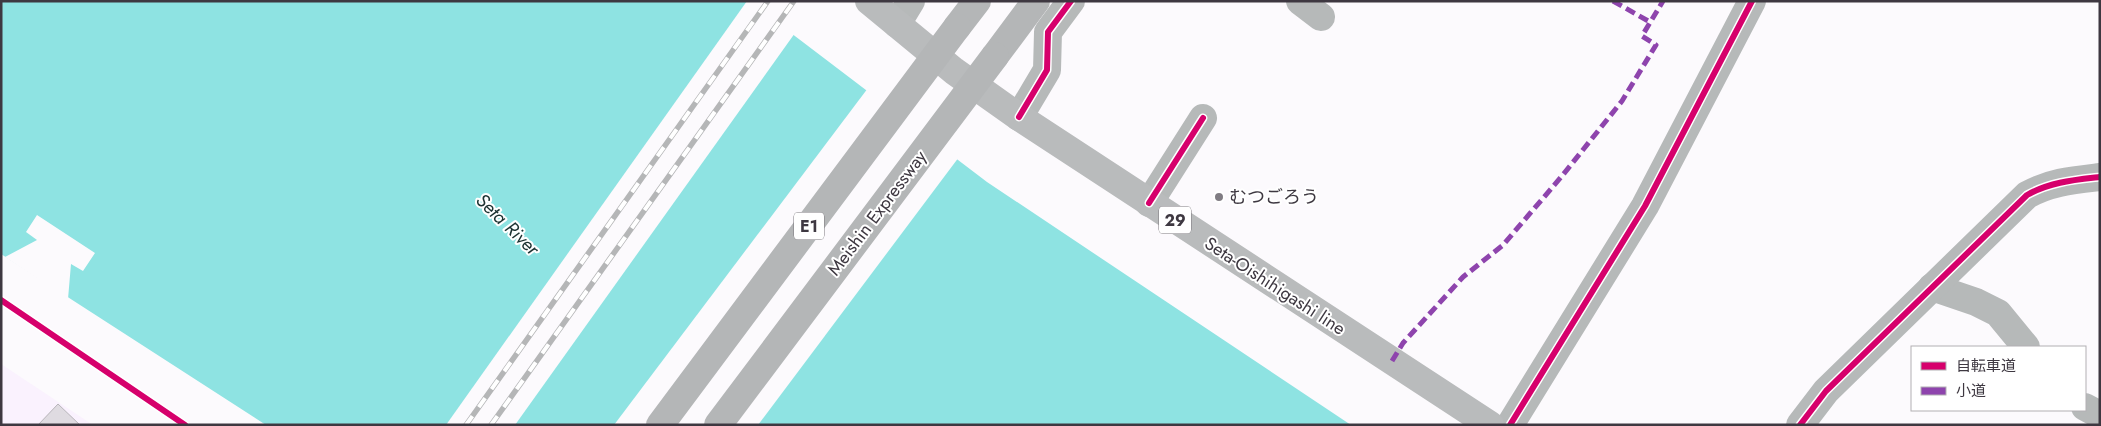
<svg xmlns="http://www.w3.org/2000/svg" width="2101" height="426" font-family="Jost,'Noto Sans JP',sans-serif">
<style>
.built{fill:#faf2fe}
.water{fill:#8ee3e2}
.pier{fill:#fcfafd}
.building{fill:#dfdbe1;stroke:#b8b5ba}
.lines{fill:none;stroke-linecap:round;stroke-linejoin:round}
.minor{stroke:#b6b9b9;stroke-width:28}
.major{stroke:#b9bbbc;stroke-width:28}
.highway{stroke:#b4b6b7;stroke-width:28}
.rail-casing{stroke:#b5b6b7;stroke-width:5.5}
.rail{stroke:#fff;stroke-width:4;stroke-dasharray:11;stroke-linecap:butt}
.highway-bridge{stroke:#b4b6b7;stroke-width:28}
.quiet{stroke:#8e44ad;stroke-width:5;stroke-dasharray:10 5;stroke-linecap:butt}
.cycleway-casing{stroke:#fff;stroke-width:9}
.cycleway{stroke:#d6006c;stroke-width:6}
.poi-dot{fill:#807c83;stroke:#fff;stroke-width:2}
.labels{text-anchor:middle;stroke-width:4;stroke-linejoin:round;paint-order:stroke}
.shield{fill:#fff;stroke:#78747a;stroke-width:1}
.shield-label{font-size:16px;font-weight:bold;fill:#3e3841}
.poi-label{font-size:18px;fill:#3e3841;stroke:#fff;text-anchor:start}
.street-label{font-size:18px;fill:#3e3841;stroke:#fff}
.water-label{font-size:19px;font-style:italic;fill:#1c3231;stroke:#fff}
</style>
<rect width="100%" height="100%" fill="#fcfafd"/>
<polygon class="built" points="1,364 93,425 1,425"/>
<polygon class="water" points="1,1 749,1 987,182 1351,425 266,425 1,254"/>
<g class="pier">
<polygon points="747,1 753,1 795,33 515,425 446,425"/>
<polygon points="868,88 959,157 758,425 614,425"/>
<polygon points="37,215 95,253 83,271 71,264 68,299 5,257 37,240 26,232"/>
</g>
<polygon class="building" points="58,404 80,425 38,425"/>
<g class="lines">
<g class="minor">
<polyline points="1300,1 1321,17"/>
<polyline points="897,24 911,1"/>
<polyline points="1019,117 1047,70 1048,32 1071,1"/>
<polyline points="1149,203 1203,118"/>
<polyline points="1932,287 1976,302 1998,313 2026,347"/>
<polyline points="2085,407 2100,415"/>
<polyline points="1510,425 1645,206 1752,1"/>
<path d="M1800,425l26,-34 201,-196c23,-13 47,-15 73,-18"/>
</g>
<polyline class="major" points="869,1 954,71 1019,117 1490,425"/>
<g class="highway">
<polyline points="957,27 977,1"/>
<polyline points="995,56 1036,1"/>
</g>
<defs>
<g id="rail">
<polyline points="466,425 768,1"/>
<polyline points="491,425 794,1"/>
</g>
</defs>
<use href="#rail" class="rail-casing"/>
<use href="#rail" class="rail"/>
<g class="highway-bridge">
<polyline points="660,425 957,27"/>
<polyline points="718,425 995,56"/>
</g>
<g class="quiet">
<polyline points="1613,1 1650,22"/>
<polyline points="1392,361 1403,343 1463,277 1503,245 1562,176 1622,101 1656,45 1642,36 1663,1"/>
</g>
<defs>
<g id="cycleway">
<polyline points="1019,117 1047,70 1048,32 1071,1"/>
<polyline points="1149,203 1203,118"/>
<polyline points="1,300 185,425"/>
<polyline points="1510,425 1645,206 1752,1"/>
<path d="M1800,425l26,-34 201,-196c23,-13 47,-15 73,-18"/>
</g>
</defs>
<use href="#cycleway" class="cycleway-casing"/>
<use href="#cycleway" class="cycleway"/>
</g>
<circle class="poi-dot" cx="1219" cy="197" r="5"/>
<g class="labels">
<g class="shield">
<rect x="1159" y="206.5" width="32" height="27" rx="4"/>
<rect x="794" y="212.5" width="30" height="27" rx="4"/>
</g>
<g class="shield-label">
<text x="1175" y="226">29</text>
<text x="809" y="232">E1</text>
</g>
<g class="poi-label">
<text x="1229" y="203">むつごろう</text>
</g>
<g class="street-label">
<text transform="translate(877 213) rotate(-53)" y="6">Meishin Expressway</text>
<text transform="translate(1275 286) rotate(33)" y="6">Seta-Oishihigashi line</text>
</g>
<g class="water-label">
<text transform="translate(508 224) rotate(44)" y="7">Seta River</text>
</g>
</g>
<rect width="2101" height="426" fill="none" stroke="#3e3841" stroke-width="5"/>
<rect x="1911" y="346" width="175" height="65" fill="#ffffff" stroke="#b2afb3"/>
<rect x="1921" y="362" width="25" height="8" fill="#d6006c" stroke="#b2afb3"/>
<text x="1956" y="371" font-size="15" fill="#3e3841">自転車道</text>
<rect x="1921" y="387" width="25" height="8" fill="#8e44ad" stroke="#b2afb3"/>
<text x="1956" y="396" font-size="15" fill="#3e3841">小道</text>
</svg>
